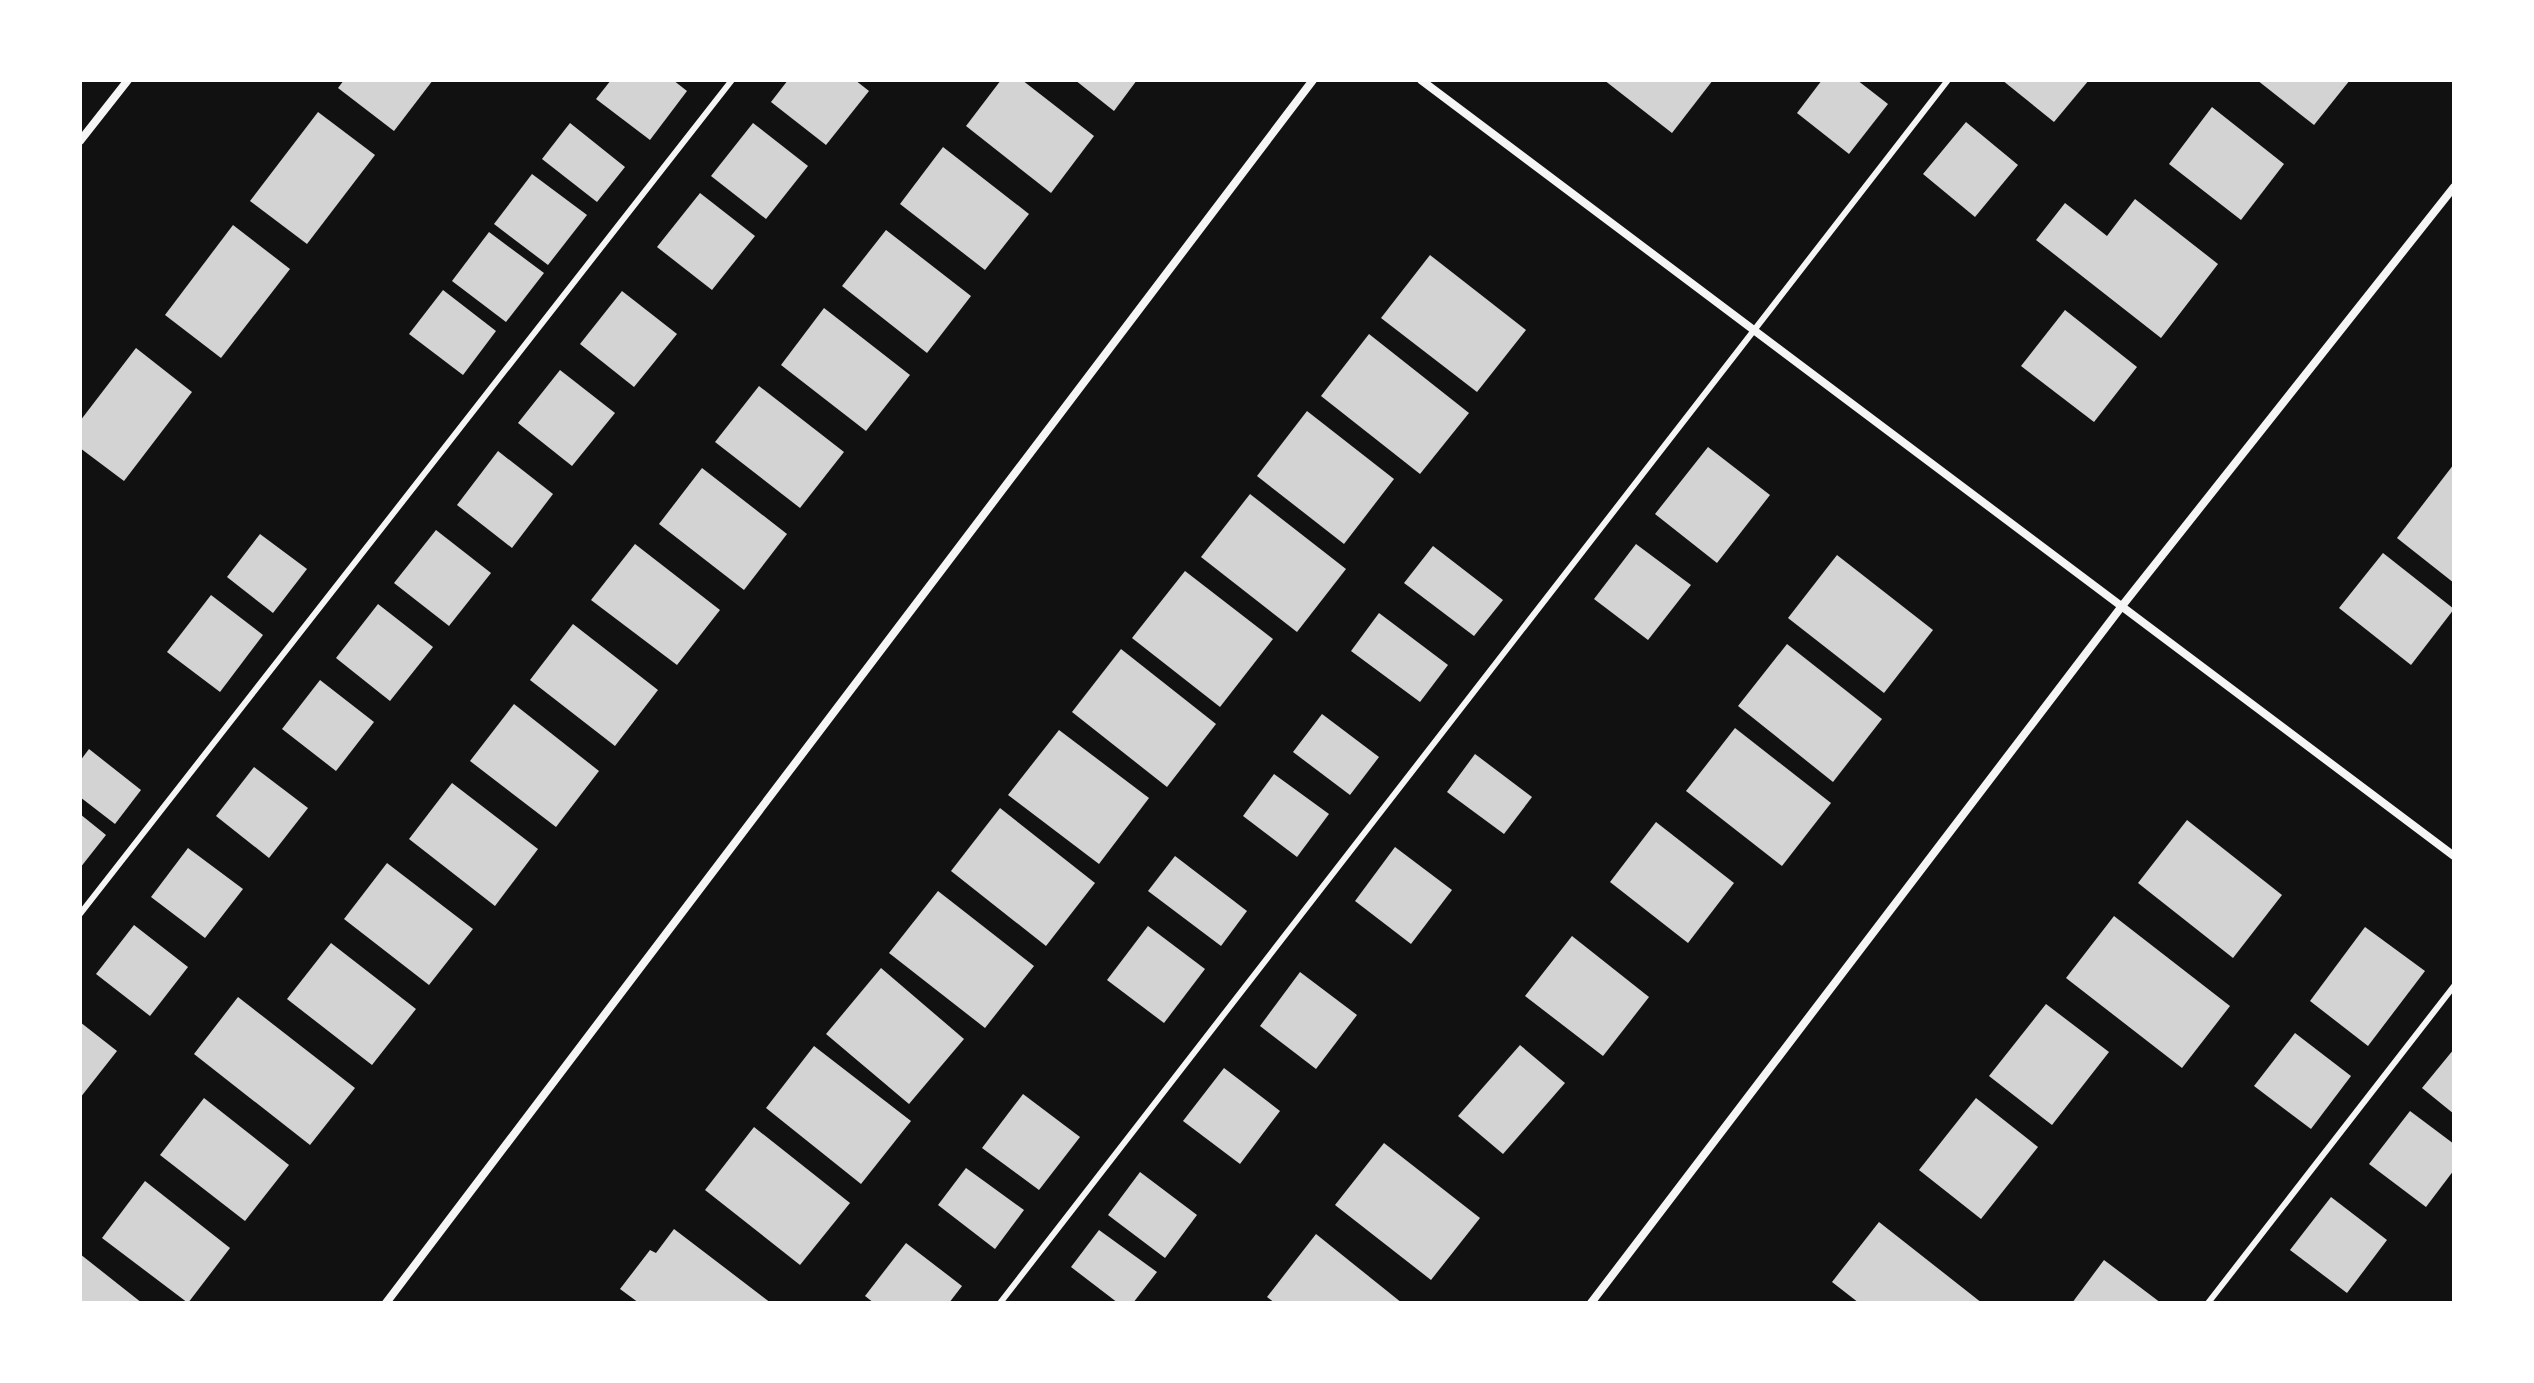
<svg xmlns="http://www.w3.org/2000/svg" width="2534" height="1383" font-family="Lato,sans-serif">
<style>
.building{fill:#d3d3d3}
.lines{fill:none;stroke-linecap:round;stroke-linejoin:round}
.service{stroke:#f5f5f5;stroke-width:6}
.minor{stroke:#f5f5f5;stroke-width:8}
</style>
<rect width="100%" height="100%" fill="#111"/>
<g class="building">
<polygon points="344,80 433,80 394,131 338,88"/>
<polygon points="611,80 673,80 687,91 650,140 596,99"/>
<polygon points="788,80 855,80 869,91 826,145 771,102"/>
<polygon points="1001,80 1022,80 1094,136 1051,193 966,126"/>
<polygon points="1075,80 1137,80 1114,111"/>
<polygon points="1604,80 1713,80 1672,133"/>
<polygon points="1822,80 1857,80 1888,104 1849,154 1797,113"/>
<polygon points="2002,80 2089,80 2054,122"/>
<polygon points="2257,80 2350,80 2314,125"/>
<polygon points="2212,107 2284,164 2241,220 2169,164"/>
<polygon points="318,112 375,155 307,244 250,201"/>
<polygon points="1966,122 2018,165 1975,217 1923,174"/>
<polygon points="570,123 625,167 597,202 542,159"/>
<polygon points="753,123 808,166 766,219 711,176"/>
<polygon points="943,147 1029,214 985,270 900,204"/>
<polygon points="532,174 587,215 548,265 494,224"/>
<polygon points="700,193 755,236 712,290 657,247"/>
<polygon points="2135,199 2218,264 2161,338 2036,240 2065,203 2107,236"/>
<polygon points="233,225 290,269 221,358 165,315"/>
<polygon points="886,230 971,296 927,353 842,286"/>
<polygon points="489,232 544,273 506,322 452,281"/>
<polygon points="1430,255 1526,330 1477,392 1381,318"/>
<polygon points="443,290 496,331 463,375 409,334"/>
<polygon points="622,291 677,334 634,387 580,344"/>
<polygon points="824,308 910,375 866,431 781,365"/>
<polygon points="2065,310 2137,367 2094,422 2021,366"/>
<polygon points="1369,334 1469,413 1420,474 1321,396"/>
<polygon points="136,348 192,392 124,481 80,448 80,421"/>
<polygon points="560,370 615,413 572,466 518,423"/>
<polygon points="759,386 844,452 800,508 715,442"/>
<polygon points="1307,411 1394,479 1344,544 1257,476"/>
<polygon points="1708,447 1770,495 1717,563 1655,514"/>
<polygon points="498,451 553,494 512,548 457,505"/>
<polygon points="2454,464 2454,583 2397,538"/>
<polygon points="702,468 787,534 744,590 659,524"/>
<polygon points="1250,494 1346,569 1297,632 1201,557"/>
<polygon points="436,530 491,573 449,626 394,583"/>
<polygon points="260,534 307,569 273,613 227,577"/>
<polygon points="635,544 720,610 677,665 591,600"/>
<polygon points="1636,544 1691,585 1648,640 1594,599"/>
<polygon points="1433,546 1503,600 1474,636 1404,583"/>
<polygon points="2383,553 2454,609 2411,665 2339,608"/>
<polygon points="1837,555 1933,630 1884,693 1788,618"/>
<polygon points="1185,571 1273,639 1220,707 1132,638"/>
<polygon points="211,595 263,635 220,692 167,652"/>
<polygon points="378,604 433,647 390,701 336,658"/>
<polygon points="1379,613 1448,665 1420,702 1351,651"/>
<polygon points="573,624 658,690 615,746 530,680"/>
<polygon points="1787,644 1882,719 1833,782 1738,706"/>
<polygon points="1121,649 1216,724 1167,787 1072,712"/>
<polygon points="320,680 374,722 336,771 282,729"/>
<polygon points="514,704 599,771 556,827 470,761"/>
<polygon points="1322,714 1379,757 1350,795 1293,752"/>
<polygon points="1735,728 1831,803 1782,866 1686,791"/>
<polygon points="1059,730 1149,798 1099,864 1008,795"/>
<polygon points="89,749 141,790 115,824 80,797 80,761"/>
<polygon points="1475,754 1532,797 1504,834 1447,792"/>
<polygon points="254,767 308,808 269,858 216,816"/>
<polygon points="1274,774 1329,814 1297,857 1243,816"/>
<polygon points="452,783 538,849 495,906 409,839"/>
<polygon points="1000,808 1095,883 1046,946 951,871"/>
<polygon points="80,814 106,835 80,868"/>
<polygon points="2187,820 2282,895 2233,958 2138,883"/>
<polygon points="1656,822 1734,883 1688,943 1610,882"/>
<polygon points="1395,847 1452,890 1411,944 1355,901"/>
<polygon points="188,848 243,889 205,938 151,897"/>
<polygon points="1175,856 1247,911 1221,946 1148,891"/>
<polygon points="387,863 473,929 429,985 344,919"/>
<polygon points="938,891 1034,966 985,1028 889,953"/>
<polygon points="2114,916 2230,1006 2182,1068 2066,978"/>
<polygon points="134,925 188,967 150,1016 96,974"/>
<polygon points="1148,926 1205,969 1164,1023 1107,980"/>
<polygon points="2365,927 2425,971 2368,1046 2310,1001"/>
<polygon points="1572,936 1649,997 1603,1056 1525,996"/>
<polygon points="331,943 416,1009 372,1065 287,999"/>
<polygon points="881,968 964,1039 909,1104 826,1034"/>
<polygon points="1300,972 1357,1015 1316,1069 1260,1026"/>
<polygon points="238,997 355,1088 310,1145 194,1054"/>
<polygon points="2046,1004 2109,1052 2052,1125 1989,1076"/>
<polygon points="80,1022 117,1051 80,1098"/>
<polygon points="2295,1033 2351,1076 2311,1129 2254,1086"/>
<polygon points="1520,1045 1565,1083 1503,1154 1458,1116"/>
<polygon points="814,1046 911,1121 861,1184 766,1108"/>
<polygon points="2454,1049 2454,1114 2422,1088"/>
<polygon points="1224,1068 1280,1111 1240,1164 1183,1121"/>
<polygon points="1023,1094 1080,1137 1039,1190 982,1148"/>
<polygon points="204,1098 289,1165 245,1221 160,1155"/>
<polygon points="1976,1098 2038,1147 1981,1219 1919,1170"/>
<polygon points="2410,1111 2454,1144 2454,1170 2426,1207 2369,1164"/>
<polygon points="754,1127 850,1203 800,1265 705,1190"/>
<polygon points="1384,1143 1480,1218 1431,1280 1335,1205"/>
<polygon points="966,1168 1024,1210 995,1249 938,1205"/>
<polygon points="1140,1172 1197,1215 1165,1258 1108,1215"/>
<polygon points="145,1181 230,1248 188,1303 102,1238"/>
<polygon points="2331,1197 2387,1240 2347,1293 2290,1250"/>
<polygon points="1879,1222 1982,1303 1859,1303 1832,1282"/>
<polygon points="674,1229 771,1303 639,1303 620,1289 650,1250 656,1253"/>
<polygon points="1099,1230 1157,1272 1133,1303 1118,1303 1071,1267"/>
<polygon points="1316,1234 1402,1303 1275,1303 1267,1297"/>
<polygon points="906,1243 962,1286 949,1303 874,1303 865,1296"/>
<polygon points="80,1254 142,1303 80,1303"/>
<polygon points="2104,1260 2161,1303 2072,1303"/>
</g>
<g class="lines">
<g class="service">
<polyline points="80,914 732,80"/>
<polyline points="1000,1303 1948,80"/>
<polyline points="2208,1303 2454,986"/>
</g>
<g class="minor">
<polyline points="1421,80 2454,856"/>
<polyline points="80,141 128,80"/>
<polyline points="386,1303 1313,80"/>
<polyline points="1591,1303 2122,606 2454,187"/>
</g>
</g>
<rect width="2534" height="1383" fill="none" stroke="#ffffff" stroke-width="164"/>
</svg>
